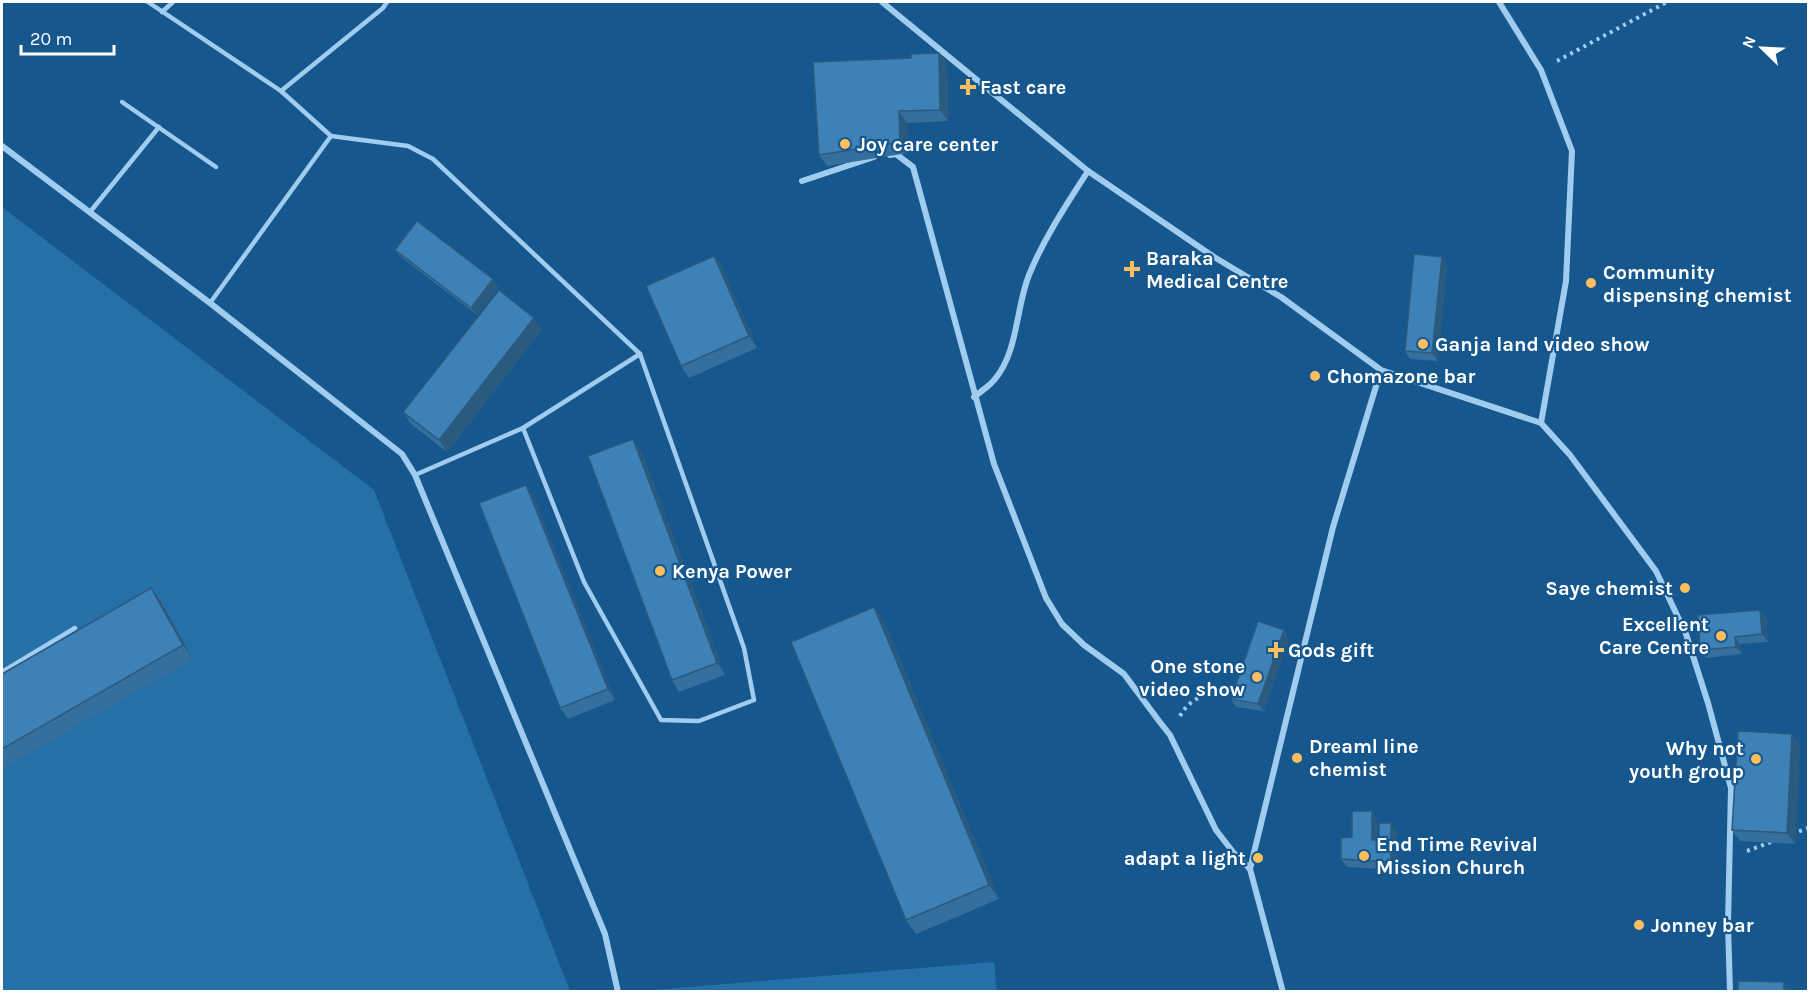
<svg xmlns="http://www.w3.org/2000/svg" width="1810" height="993" font-family="Karla,sans-serif">
<style>
.green{fill:#2570a9}
.lines{fill:none;stroke-linecap:round;stroke-linejoin:round}
.path{stroke:#a0cdef;stroke-width:4;stroke-dasharray:3 4.5;stroke-linecap:butt}
.lane{stroke:#a0cdef;stroke-width:4.5}
.street{stroke:#a0cdef;stroke-width:6}
.wall{fill:#356f9d}
.shaded-wall{fill:#2b5a7f}
.building{fill:#3e81b6;stroke:#2b5a7f;stroke-width:1.5}
.poi-dot{fill:#ffbf5f;stroke:#16578d;stroke-width:2}
.labels{text-anchor:middle;stroke-width:4.5;stroke-linejoin:round;paint-order:stroke}
.poi-label{font-size:20px;font-weight:bold;fill:#fff;stroke:#16578d;text-anchor:start}
</style>
<rect width="100%" height="100%" fill="#16578d"/>
<g class="green">
<polygon points="2,207 374,490 570,991 2,991"/>
<polygon points="994,962 997,991 640,991"/>
</g>
<g class="lines">
<g class="path">
<polyline points="1557,61 1667,2"/>
<path d="M1180,716c12,-22 35,-25 57,-27"/>
<polyline points="1792,834 1808,828"/>
<polyline points="1747,851 1774,841"/>
</g>
<g class="lane">
<polyline points="148,2 281,91 331,136"/>
<polyline points="162,12 173,2"/>
<polyline points="281,91 383,8 387,2"/>
<polyline points="122,102 216,167"/>
<polyline points="90,212 159,127"/>
<polyline points="210,303 331,136 408,146 433,159 640,354 744,648 754,700 699,721 661,720 584,582 523,428"/>
<polyline points="415,475 523,428 640,354"/>
<polyline points="2,672 75,628"/>
</g>
<g class="street">
<polyline points="882,2 1088,171 1214,257 1281,297 1381,370 1541,423 1570,455 1656,571 1686,634 1708,703 1731,788 1728,924 1730,992"/>
<polyline points="1499,2 1541,70 1572,151 1566,281 1541,423"/>
<polyline points="2,146 210,303 402,454 415,475 605,934 618,992"/>
<polyline points="890,155 896,154 913,167 994,464 1046,598 1062,624 1084,645 1124,674 1159,721 1170,735 1216,830 1233,852 1250,869 1283,992"/>
<polyline points="802,181 874,157"/>
<path d="M974,397c7,-6 16,-11 21,-18 23,-27 21,-72 34,-104 15,-37 38,-71 59,-104"/>
<polyline points="1250,869 1333,527 1381,370"/>
</g>
</g>
<g class="wall">
<polygon points="939,53 947,64 948,121 907,123 908,153 827,166 819,155 911,58"/>
<polygon points="395,250 499,287 477,315 401,257"/>
<polygon points="714,256 722,267 757,348 689,378 681,366"/>
<polygon points="1447,264 1438,361 1410,359 1405,351"/>
<polygon points="542,329 447,452 411,424 403,412"/>
<polygon points="641,450 725,675 679,692 672,680"/>
<polygon points="526,485 533,496 615,700 568,719 560,708"/>
<polygon points="151,588 161,602 193,659 2,769 2,674"/>
<polygon points="1766,617 1768,642 1740,644 1742,654 1706,658 1700,650"/>
<polygon points="884,621 999,899 916,934 906,920"/>
<polygon points="1289,638 1264,711 1236,707 1231,699"/>
<polygon points="1800,745 1795,844 1740,841 1732,830"/>
<polygon points="1377,819 1377,840 1397,831 1396,870 1347,867 1341,859 1352,837"/>
</g>
<g class="shaded-wall">
<polygon points="939,53 947,64 948,121 940,110"/>
<polygon points="899,111 907,123 908,153 900,142"/>
<polygon points="714,256 722,267 757,348 749,336"/>
<polygon points="1442,257 1447,264 1438,361 1432,353"/>
<polygon points="493,279 499,287 477,315 471,308"/>
<polygon points="534,318 542,329 447,452 439,440"/>
<polygon points="633,439 641,450 725,675 717,663"/>
<polygon points="526,485 533,496 615,700 608,689"/>
<polygon points="151,588 161,602 193,659 183,645"/>
<polygon points="874,607 884,621 999,899 989,885"/>
<polygon points="1760,610 1766,617 1768,642 1762,634"/>
<polygon points="1284,630 1289,638 1264,711 1258,704"/>
<polygon points="1735,637 1740,644 1742,654 1736,647"/>
<polygon points="1792,734 1800,745 1795,844 1787,833"/>
<polygon points="1372,811 1377,819 1377,848 1372,840"/>
<polygon points="1391,823 1397,831 1396,870 1391,862"/>
<polygon points="1784,982 1789,989 1789,992 1784,992"/>
</g>
<g class="building">
<polygon points="939,53 940,110 899,111 900,142 819,155 813,62 911,58 911,54"/>
<polygon points="417,221 493,279 471,308 395,250"/>
<polygon points="1414,254 1442,257 1432,353 1405,351"/>
<polygon points="714,256 749,336 681,366 646,286"/>
<polygon points="499,290 534,318 439,440 403,412"/>
<polygon points="633,439 717,663 672,680 588,456"/>
<polygon points="526,485 608,689 560,708 479,503"/>
<polygon points="151,588 183,645 2,749 2,674"/>
<polygon points="874,607 989,885 906,920 791,642"/>
<polygon points="1760,610 1762,634 1735,637 1736,647 1700,650 1698,615"/>
<polygon points="1258,621 1284,630 1258,704 1231,699"/>
<polygon points="1738,731 1792,734 1787,833 1732,830"/>
<polygon points="1352,811 1372,811 1372,840 1379,840 1379,823 1391,823 1391,862 1341,859 1341,838 1352,837"/>
<polygon points="1738,981 1784,982 1784,992 1738,992"/>
</g>
<g class="poi-dot">
<path d="M965 78h6v6h6v6h-6v6h-6v-6h-6v-6h6z"/>
<circle cx="845" cy="144" r="6"/>
<path d="M1129 260h6v6h6v6h-6v6h-6v-6h-6v-6h6z"/>
<circle cx="1591" cy="283" r="6"/>
<circle cx="1423" cy="344" r="6"/>
<circle cx="1315" cy="376" r="6"/>
<circle cx="660" cy="571" r="6"/>
<circle cx="1685" cy="588" r="6"/>
<circle cx="1721" cy="636" r="6"/>
<path d="M1273 641h6v6h6v6h-6v6h-6v-6h-6v-6h6z"/>
<circle cx="1257" cy="677" r="6"/>
<circle cx="1297" cy="758" r="6"/>
<circle cx="1756" cy="759" r="6"/>
<circle cx="1364" cy="856" r="6"/>
<circle cx="1258" cy="858" r="6"/>
<circle cx="1639" cy="925" r="6"/>
</g>
<g class="labels">
<g class="poi-label">
<text x="980" y="94">Fast care</text>
<text x="857" y="151">Joy care center</text>
<text x="1146" y="265">Baraka<tspan x="1146" dy="23">Medical Centre</tspan></text>
<text x="1603" y="279">Community<tspan x="1603" dy="23">dispensing chemist</tspan></text>
<text x="1435" y="351">Ganja land video show</text>
<text x="1327" y="383">Chomazone bar</text>
<text x="672" y="578">Kenya Power</text>
<text x="1673" y="595" text-anchor="end">Saye chemist</text>
<text x="1709" y="631" text-anchor="end">Excellent<tspan x="1709" dy="23">Care Centre</tspan></text>
<text x="1288" y="657">Gods gift</text>
<text x="1245" y="673" text-anchor="end">One stone<tspan x="1245" dy="23">video show</tspan></text>
<text x="1309" y="753">Dreaml line<tspan x="1309" dy="23">chemist</tspan></text>
<text x="1744" y="755" text-anchor="end">Why not<tspan x="1744" dy="23">youth group</tspan></text>
<text x="1376" y="851">End Time Revival<tspan x="1376" dy="23">Mission Church</tspan></text>
<text x="1246" y="865" text-anchor="end">adapt a light</text>
<text x="1651" y="932">Jonney bar</text>
</g>
</g>
<rect width="1810" height="993" fill="none" stroke="#ffffff" stroke-width="6"/>
<g transform="translate(1762 48) rotate(294)" stroke="#16578d" stroke-width="4.5" paint-order="stroke">
<path d="M0-4.5L10 22L0 15L-10 22Z" fill="#ffffff"/>
<text y="-9" font-size="16" font-weight="bold" text-anchor="middle" fill="#ffffff">N</text>
</g>
<path d="M21 45v9h93v-9" fill="none" stroke="#ffffff" stroke-width="3"/>
<text x="30" y="45" font-size="18" fill="#ffffff" stroke="#16578d" stroke-width="4.5" paint-order="stroke">20 m</text>
</svg>
